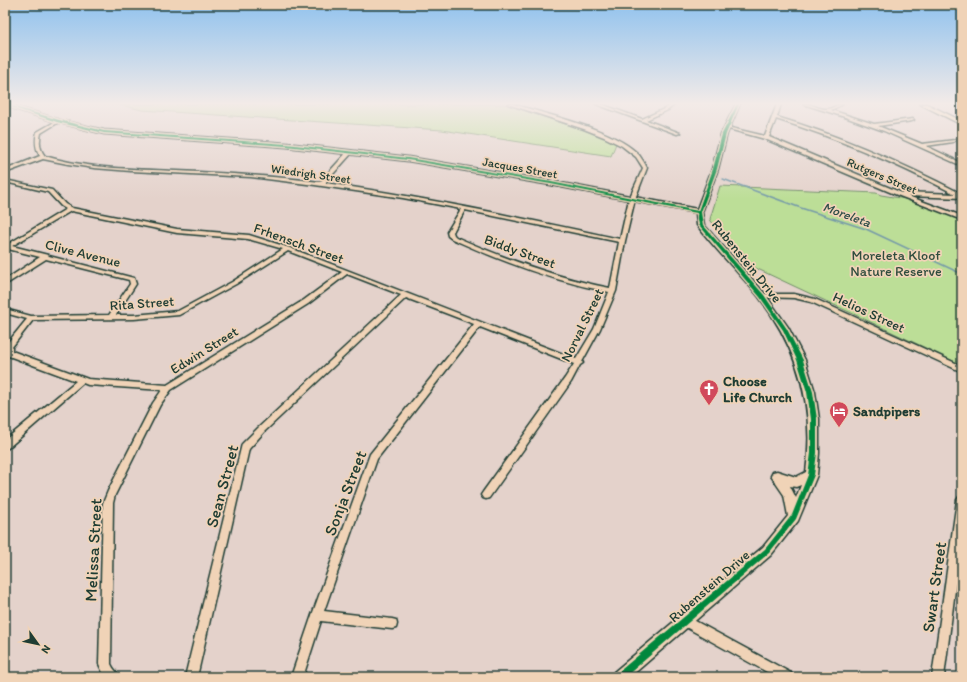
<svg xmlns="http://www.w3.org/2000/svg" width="967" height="682" font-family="Itim,sans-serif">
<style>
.green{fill:#bcde97;stroke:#6e8e66}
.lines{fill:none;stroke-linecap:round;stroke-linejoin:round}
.stream{stroke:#7499a9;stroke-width:1.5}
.street-casing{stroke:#1f3d34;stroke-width:3}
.secondary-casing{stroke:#1f3d34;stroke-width:3}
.primary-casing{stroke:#1f3d34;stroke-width:3}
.street{fill:#f0d3b7;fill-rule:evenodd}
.secondary{fill:#f0d3b7;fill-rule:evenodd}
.primary{fill:#fbddab;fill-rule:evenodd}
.cycleway-casing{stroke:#f0d3b7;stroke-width:3}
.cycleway{fill:#00873e;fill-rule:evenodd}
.labels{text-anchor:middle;stroke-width:3.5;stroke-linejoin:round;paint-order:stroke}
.far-street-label{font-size:12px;fill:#1f3d34;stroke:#f0d3b7}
.far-water-label{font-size:13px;font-style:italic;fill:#2d4c48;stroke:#f0d3b7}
.street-label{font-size:14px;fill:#1f3d34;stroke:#f0d3b7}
.park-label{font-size:14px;fill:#2f4d3e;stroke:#f0d3b7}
.poi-label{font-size:14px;font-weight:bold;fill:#1f3d34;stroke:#f0d3b7;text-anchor:start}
.near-street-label{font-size:17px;fill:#1f3d34;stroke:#f0d3b7}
</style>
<rect width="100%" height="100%" fill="#e4d2cb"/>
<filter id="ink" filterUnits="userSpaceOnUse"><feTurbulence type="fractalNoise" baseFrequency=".025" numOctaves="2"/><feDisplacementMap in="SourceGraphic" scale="8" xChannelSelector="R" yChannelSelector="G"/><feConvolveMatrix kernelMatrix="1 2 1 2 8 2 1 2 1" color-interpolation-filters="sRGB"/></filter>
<g filter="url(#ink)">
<g class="green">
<polygon points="116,104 505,104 617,141 611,156 442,130 142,110"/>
<polygon points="720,186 876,193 881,195 906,199 962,220 962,365 747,264 711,221 710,219"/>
</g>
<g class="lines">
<polyline class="stream" points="723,179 801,208 866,229 962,274"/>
<defs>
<g id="street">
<path d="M508,104h5c34,11 102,25 126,51 3,4 6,9 8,13l-12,31 -10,42 -9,50 -16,38 -18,33 1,1 -3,2 -9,17 -82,116 -3,1 -3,-1 -2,-3 2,-3 82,-114 9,-14 -94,-37 -103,132 -53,152 68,8 4,1 1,4 -1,4 -4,1 -71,-8 -18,56h-12l21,-62 58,-161 104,-130 -68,-26 -142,134 -15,17 -52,228h-12l57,-233 16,-16 143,-133 -54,-21 -39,30 -137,86 -11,15 -45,90 -2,8 -2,161c2,5 6,8 9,13h-15l-6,-13 4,-161 5,-12 45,-88 9,-13 -74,-5 -5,-2 -75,65 -3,1v-9l71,-59 -70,-26 -1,-3v-6l22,-27 -22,-6v-4l26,7 78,-1 21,-31 -1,-4 -83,-21 -41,26v-5l35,-23 -32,-8 -3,1v-4l61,-37 -5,-3 -13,-14 -43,-10v-2l47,10 13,14 7,4 105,21 72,6 41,13 286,111 18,-30 15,-37c-55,-11 -106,-30 -157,-53l-4,-3 -1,-4 14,-23 -58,-11 -88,-13 -64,-8 -120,-6 -37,-3 -26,-4 -25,-5 -38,14v-3l35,-14c-5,-8 -5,-15 -3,-24l21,-12h1v2l-18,11c-2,8 -2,16 4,23 42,13 89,13 132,15 48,2 96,5 143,11l28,-31h4v2l-27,30c99,14 196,35 295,56l9,-40 14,-31 -7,-11 -14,-11 -18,-9 -20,-8zM465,210l154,32 -9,46c-53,-10 -104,-29 -154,-51l-2,-2 -1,-3zM71,211l106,22 71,6 35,10 -51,33 -54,29 -44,4h-18l20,-31 -2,-6 -85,-22 -1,-1 -36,-9zM288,251l54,21 -38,28 -137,85 -79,-6 -76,-28v-4l21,-27 101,-1 45,-4 57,-31z"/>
<polygon points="596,104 601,104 642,119 666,108 671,104 675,104 668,110 646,120 680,133 677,134"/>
<path d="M777,104h4l-4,13c64,19 125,46 185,77v4l-54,-2 54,20v4l-65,-25 -132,-56 -40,-11 2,-1 38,9zM776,119c62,19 121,45 179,75l-51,-2 -2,1 -133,-56z"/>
<path d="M803,104c8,-1 15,5 24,5 5,0 10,-5 16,-5l-12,6 43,14 39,-5 1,1 -2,1 -34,5 44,18 33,-4v1l-2,1 -27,4 36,17v3l-78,-35 -39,-14z"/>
<polygon points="762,294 794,294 815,299 962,366 962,372 811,302 794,298 760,297 759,296 760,295"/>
<polygon points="962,496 962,535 944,677 932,677 957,500 959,497"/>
<polygon points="686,616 791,673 793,677 776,677 682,625 681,621 682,617"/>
</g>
<path id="secondary" d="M5,104h4l51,16 44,10 182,13 122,14 143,24 146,28 15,-40 9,-35 15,-30h4l-13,30 -9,35 -16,43 2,13 61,69 23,33 17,33 10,32 4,27v34l-2,22 -19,46 -27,34 -141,122h-18l2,-5 149,-125 25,-31 -4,-21 -13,-19 2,-4 4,-1 19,6 10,-5c9,-65 -7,-122 -47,-175 -20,-24 -43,-47 -62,-72l-1,-12 -145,-28 -143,-24 -122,-14 -182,-13 -48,-12 -51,-16zM801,485l-5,13 -6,-12 6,1z"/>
<polygon id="primary" points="920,104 927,104 962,121 962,125"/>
</defs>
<use href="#street" class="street-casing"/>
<use href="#secondary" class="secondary-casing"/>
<use href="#primary" class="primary-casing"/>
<use href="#street" class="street"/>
<use href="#secondary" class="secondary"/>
<use href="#primary" class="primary"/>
<defs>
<polygon id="cycleway" points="5,104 59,120 104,131 286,144 408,158 551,182 698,211 713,169 722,134 737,104 739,104 726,134 717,169 701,212 703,225 764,295 787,329 803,360 813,392 817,419 817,453 814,475 796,519 769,553 625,677 615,677 616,674 765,549 792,515 808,475 811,453 811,419 807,392 797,360 783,330 760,297 699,225 697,213 551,184 408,160 286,146 104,133 57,122 5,105"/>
</defs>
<use href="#cycleway" class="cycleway-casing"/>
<use href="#cycleway" class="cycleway"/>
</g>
</g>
<linearGradient id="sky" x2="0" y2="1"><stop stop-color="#90c2ee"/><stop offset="0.52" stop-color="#f3ebe8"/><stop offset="1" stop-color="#f3ebe8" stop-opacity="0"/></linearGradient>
<rect width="967" height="199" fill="url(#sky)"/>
<defs>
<symbol id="church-pin" viewBox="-11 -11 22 30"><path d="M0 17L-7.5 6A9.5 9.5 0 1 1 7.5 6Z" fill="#d1495b" stroke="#f0d3b7"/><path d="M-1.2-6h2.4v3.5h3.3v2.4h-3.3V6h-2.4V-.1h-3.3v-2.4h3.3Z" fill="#fff"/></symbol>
<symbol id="hotel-pin" viewBox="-11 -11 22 30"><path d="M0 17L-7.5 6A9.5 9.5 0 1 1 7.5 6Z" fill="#d1495b" stroke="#f0d3b7"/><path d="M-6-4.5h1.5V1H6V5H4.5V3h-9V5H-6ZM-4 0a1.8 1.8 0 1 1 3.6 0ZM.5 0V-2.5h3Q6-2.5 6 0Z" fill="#fff"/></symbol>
</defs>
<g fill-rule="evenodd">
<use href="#church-pin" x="698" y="378" width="22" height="30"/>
<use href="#hotel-pin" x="828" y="400" width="22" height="30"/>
</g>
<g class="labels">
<g class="far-street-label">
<text transform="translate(520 168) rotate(10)" y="4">Jacques Street</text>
<text transform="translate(311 174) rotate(8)" y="4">Wiedrigh Street</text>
<text transform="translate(882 176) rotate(23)" y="4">Rutgers Street</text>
</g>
<g class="far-water-label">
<text transform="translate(847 214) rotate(20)" y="5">Moreleta</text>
</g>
<g class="street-label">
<text transform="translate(299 243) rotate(20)" y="5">Frhensch Street</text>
<text transform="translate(520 251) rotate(20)" y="5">Biddy Street</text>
<text transform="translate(83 253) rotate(14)" y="5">Clive Avenue</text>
<text transform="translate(747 261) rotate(51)" y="5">Rubenstein Drive</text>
<text transform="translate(142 303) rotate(-4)" y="5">Rita Street</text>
<text transform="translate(869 312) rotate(25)" y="5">Helios Street</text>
<text transform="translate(582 325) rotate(-64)" y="5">Norval Street</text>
<text transform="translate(204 350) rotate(-32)" y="5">Edwin Street</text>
<text transform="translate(709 586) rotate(-41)" y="5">Rubenstein Drive</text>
</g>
<g class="park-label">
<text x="896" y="260">Moreleta Kloof<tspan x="896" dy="16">Nature Reserve</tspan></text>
</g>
<g class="poi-label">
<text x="723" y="386">Choose<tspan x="723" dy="16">Life Church</tspan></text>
<text x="853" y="416">Sandpipers</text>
</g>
<g class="near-street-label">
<text transform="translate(222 486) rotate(-75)" y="6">Sean Street</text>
<text transform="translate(345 493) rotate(-69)" y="6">Sonja Street</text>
<text transform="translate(93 550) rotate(-87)" y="6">Melissa Street</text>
<text transform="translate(934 587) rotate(-82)" y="6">Swart Street</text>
</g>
</g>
<rect width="967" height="682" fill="none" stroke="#f0d3b7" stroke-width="20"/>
<rect x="10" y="10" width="947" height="662" fill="none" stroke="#1f3d34" stroke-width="1.5" filter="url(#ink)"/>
<g transform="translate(38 644) rotate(123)" stroke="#f0d3b7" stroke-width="3" paint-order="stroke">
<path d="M0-3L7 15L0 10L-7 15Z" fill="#1f3d34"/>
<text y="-6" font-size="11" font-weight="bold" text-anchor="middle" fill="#1f3d34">N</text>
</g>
</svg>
